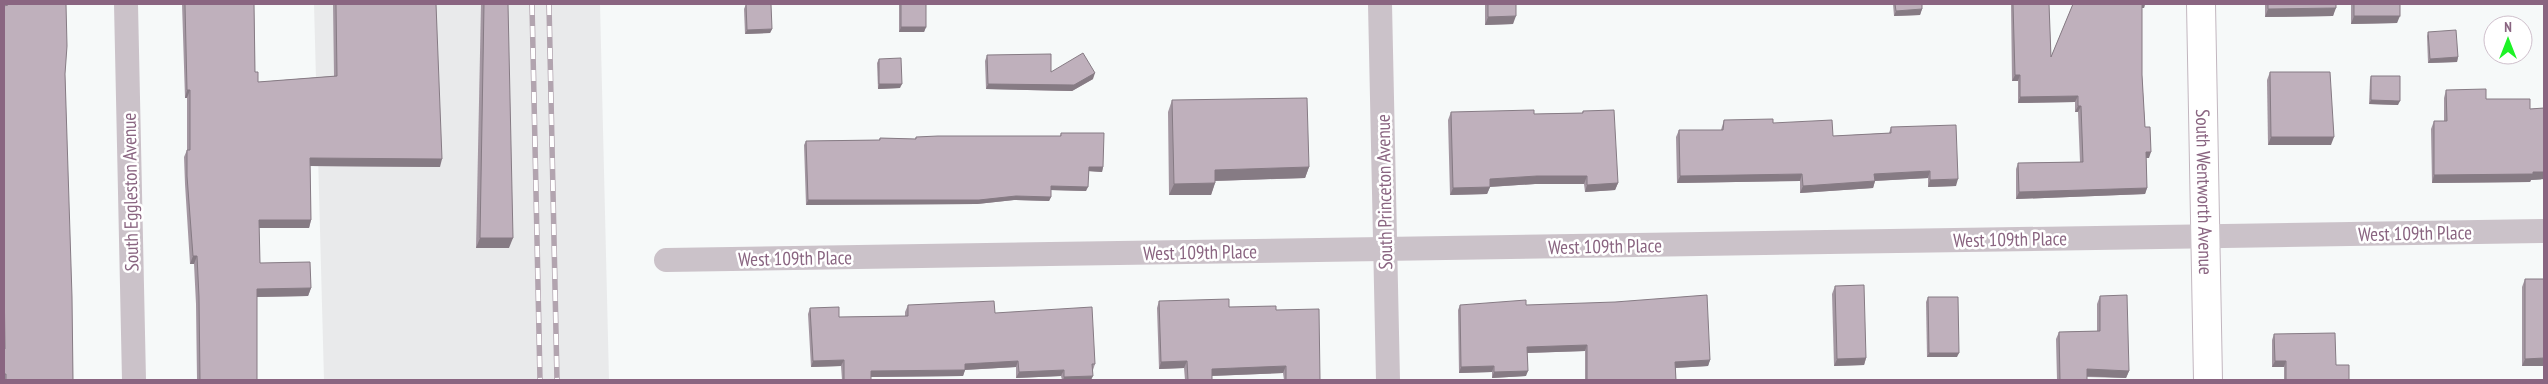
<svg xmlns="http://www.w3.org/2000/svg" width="2548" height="384" font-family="'PT Sans Narrow',sans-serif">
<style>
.built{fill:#e9eaeb}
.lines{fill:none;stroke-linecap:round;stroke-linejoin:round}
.secondary-casing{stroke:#c2b6bf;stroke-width:30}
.street{stroke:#cbc2c9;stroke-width:24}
.secondary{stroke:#fff;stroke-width:28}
.rail-casing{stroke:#b2a4af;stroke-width:5.5}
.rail{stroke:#fff;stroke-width:4;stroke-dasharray:11;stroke-linecap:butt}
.wall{fill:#a497a2}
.shaded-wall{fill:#867b84}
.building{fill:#bfb0bc;stroke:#867b84}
.labels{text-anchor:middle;stroke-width:5;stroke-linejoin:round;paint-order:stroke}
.street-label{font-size:19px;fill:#8a6581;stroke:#fff}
</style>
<rect width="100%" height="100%" fill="#f6f9f9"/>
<polygon class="built" points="314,4 600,4 609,380 324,380"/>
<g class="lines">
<defs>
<g id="secondary">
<path id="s1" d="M2201,4l7,376"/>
</g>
</defs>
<use href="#secondary" class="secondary-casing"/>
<g class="street">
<polyline points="126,4 134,380"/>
<polyline points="1380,4 1388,380"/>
<polyline points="666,260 2544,231"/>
</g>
<use href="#secondary" class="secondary"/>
<defs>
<g id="rail">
<polyline points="532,4 540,380"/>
<polyline points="549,4 557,380"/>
</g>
</defs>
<use href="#rail" class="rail-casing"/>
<use href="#rail" class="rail"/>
</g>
<g class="wall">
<polygon points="6,4 66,4 65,74 73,380 4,380 4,6 6,6"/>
<polygon points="182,4 254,4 255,72 258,82 334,76 333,4 436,4 440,167 310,166 311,220 309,228 259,228 260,263 311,288 308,296 257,297 257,380 197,380 196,304 194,264 190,264 185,184 184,157 187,150 187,98 185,98"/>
<polygon points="481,4 508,4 509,248 476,248"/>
<polygon points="746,4 772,29 770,33 745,34 744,9"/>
<polygon points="899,4 926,4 926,27 924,32 899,32"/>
<polygon points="1485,4 1516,4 1513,24 1485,25"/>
<polygon points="1893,4 1922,4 1922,9 1920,15 1894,16"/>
<polygon points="2011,4 2049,4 2051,57 2073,4 2145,4 2144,8 2142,8 2142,75 2145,127 2149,158 2146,158 2147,188 2145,194 2016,199 2016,169 2018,163 2080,162 2078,112 2075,112 2075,102 2018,103 2018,81 2012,81"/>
<polygon points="2265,4 2336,4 2333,16 2265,17"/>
<polygon points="2351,4 2400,4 2397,23 2351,24"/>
<polygon points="2428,32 2458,57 2457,62 2428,63 2427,36"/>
<polygon points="987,55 1051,72 1093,79 1072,91 986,89 985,61"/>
<polygon points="879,59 900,88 878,89 877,63"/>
<polygon points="2270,72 2331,145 2268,145 2267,80"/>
<polygon points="2371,76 2398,105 2369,104 2370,80"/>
<polygon points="2446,90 2530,109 2544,108 2544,179 2531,180 2530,182 2432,183 2431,129 2434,121 2444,121 2444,98"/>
<polygon points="1172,100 1309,167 1305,178 1215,181 1215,183 1211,195 1169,195 1168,112"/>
<polygon points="1583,111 1618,183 1615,190 1585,192 1584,184 1535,184 1490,187 1487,194 1450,195 1448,120 1451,112 1534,114 1582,113"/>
<polygon points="1724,120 1773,123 1833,136 1889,133 1891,127 1956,186 1928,187 1928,178 1875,181 1873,188 1800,193 1800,181 1677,183 1676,137 1679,130 1721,130"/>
<polygon points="1061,133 1103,167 1102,172 1089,171 1086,191 1051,190 1051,197 1049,201 1014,200 977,204 806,205 804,145 806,141 879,140 880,138 915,139 916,137 1060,136"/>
<polygon points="2525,279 2544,279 2544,366 2522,366 2522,287"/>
<polygon points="1835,286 1866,358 1864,365 1834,366 1832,294"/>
<polygon points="2100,296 2129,371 2126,378 2087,377 2087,380 2057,380 2056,339 2059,332 2097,331 2097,304"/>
<polygon points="1928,297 1957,357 1927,357 1926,302"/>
<polygon points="1159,301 1229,307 1276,310 1320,380 1284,380 1283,373 1212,376 1212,380 1185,380 1184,368 1159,369 1157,308"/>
<polygon points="908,305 995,313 1095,364 1093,370 1091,380 1062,380 1061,376 1016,378 1016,367 965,370 963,376 871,377 871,380 842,380 841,366 811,367 808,314 810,308 839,317 905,316 905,312"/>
<polygon points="1460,305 1526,305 1710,360 1708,366 1676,368 1676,380 1585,380 1585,351 1527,353 1526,376 1492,378 1492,372 1459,373 1458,310"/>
<polygon points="2274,334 2336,365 2349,380 2284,380 2284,367 2272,367 2272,340"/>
</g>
<g class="shaded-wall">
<polygon points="2141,4 2145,4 2144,8 2139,8"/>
<polygon points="2336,8 2333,16 2265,17 2268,9"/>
<polygon points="1922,9 1920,15 1894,16 1896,11"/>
<polygon points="1516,16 1513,24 1485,25 1488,17"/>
<polygon points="2354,16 2400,16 2397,23 2351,24"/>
<polygon points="901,27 926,27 924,32 899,32"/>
<polygon points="772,29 770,33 745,34 747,30"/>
<polygon points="2458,57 2457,62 2428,63 2430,59"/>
<polygon points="1095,73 1093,79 1072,91 986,89 988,84"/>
<polygon points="2015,75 2020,75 2018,81 2012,81"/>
<polygon points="879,84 902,84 900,88 878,89"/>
<polygon points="187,90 190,90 187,98 185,98"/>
<polygon points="2078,96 2075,102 2018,103 2020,97"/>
<polygon points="2371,100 2400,101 2398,105 2369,104"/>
<polygon points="2078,106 2081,106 2078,112 2075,112"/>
<polygon points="2271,137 2334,137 2331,145 2268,145"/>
<polygon points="2146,152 2151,152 2149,158 2144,158"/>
<polygon points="310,158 442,159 440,167 308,166"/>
<polygon points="1089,167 1103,167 1102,172 1087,171"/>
<polygon points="1309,167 1305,178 1211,181 1215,170"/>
<polygon points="1930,171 1928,178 1872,181 1874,174"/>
<polygon points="2533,172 2544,172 2544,179 2531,180 2530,182 2432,183 2434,175"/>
<polygon points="1802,174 1800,181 1677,183 1680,176"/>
<polygon points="1537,176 1587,176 1584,184 1535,184 1487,187 1490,179"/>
<polygon points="1958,179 1956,186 1928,187 1930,180"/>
<polygon points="1875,181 1873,188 1800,193 1803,186"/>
<polygon points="1215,183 1211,195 1169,195 1174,184"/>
<polygon points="1618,183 1615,190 1585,192 1587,185"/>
<polygon points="1051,186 1088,187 1086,191 1050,190"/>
<polygon points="1490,187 1487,194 1450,195 1453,188"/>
<polygon points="2147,188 2145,194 2016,199 2019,192"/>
<polygon points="1016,196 1051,197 1049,201 1014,200 977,204 806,205 808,200"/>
<polygon points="259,220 311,220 309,228 256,228"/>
<polygon points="480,238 513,238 509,248 476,248"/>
<polygon points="193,256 197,256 194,264 190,264"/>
<polygon points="311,288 308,296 254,297 257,289"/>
<polygon points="1587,345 1585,351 1525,353 1527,347"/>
<polygon points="1929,353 1959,353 1957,357 1927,357"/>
<polygon points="1866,358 1864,365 1834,366 1837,359"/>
<polygon points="2544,358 2544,366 2522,366 2525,359"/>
<polygon points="844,360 841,366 811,367 813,361"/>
<polygon points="1710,360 1708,366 1673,368 1675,362"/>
<polygon points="1018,361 1016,367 962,370 965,364"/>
<polygon points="1187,361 1184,368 1159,369 1161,362"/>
<polygon points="2275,361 2286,361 2284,367 2272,367"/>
<polygon points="1286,366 1283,373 1209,376 1212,369"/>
<polygon points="1494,366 1492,372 1459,373 1461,367"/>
<polygon points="2087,369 2129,371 2126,378 2084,376"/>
<polygon points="965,370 963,376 869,377 871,371"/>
<polygon points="1064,370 1061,376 1016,378 1019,372"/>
<polygon points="1528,371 1526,376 1492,378 1494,372"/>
<polygon points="1093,376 1091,380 1063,380 1064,377"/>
</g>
<g class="building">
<polygon points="8,4 66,4 67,46 65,74 72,297 73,380 6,380 6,374 4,374 4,349 5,349 4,276 4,6 8,5"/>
<polygon points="185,4 254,4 255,72 258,72 258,82 337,76 336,4 436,4 442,159 310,158 311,220 259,220 260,263 310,262 311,288 257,289 257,380 200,380 199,297 197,256 193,256 187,176 187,150 190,150 190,90 187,90"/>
<polygon points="484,4 508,4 513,238 480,238"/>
<polygon points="746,4 771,4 772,29 747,30"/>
<rect x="901" y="4" width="25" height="23"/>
<polygon points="1488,4 1516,4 1516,16 1488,17"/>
<polygon points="1895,4 1922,4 1922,9 1896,11"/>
<polygon points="2013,4 2049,4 2051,57 2073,4 2142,4 2142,75 2145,127 2150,127 2151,152 2146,152 2147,188 2019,192 2018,163 2083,162 2081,106 2078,106 2078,96 2020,97 2020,75 2015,75"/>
<polygon points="2268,4 2336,4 2336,8 2268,9"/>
<rect x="2354" y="4" width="46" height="12"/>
<polygon points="2456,30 2458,57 2430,59 2428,32"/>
<polygon points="1083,53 1095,73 1074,85 988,84 987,55 1051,54 1051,72"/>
<polygon points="901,58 902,84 879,84 879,59"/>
<polygon points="2270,72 2330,72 2334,137 2271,137"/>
<polygon points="2371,76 2400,76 2400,101 2371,100"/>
<polygon points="2486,89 2486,99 2530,99 2530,109 2544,108 2544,172 2533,172 2533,174 2434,175 2434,121 2447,121 2446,90"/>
<polygon points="1307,98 1309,167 1215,170 1215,183 1174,184 1172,100"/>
<polygon points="1534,110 1534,114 1583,113 1583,111 1614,110 1618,183 1587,185 1587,176 1537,176 1490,179 1490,187 1453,188 1451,112"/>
<polygon points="1773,119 1773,123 1832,120 1833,136 1891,133 1891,127 1956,125 1958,179 1930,180 1930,171 1874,174 1875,181 1803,186 1802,174 1680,176 1679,130 1723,130 1724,120"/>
<polygon points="1061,133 1104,133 1103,167 1089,167 1088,187 1051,186 1051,197 1016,196 979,200 808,200 806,141 880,140 880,138 916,139 916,137 938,136 1061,136"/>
<polygon points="2525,279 2544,279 2544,358 2525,359"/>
<polygon points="1864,285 1866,358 1837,359 1835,286"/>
<polygon points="1707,295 1710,360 1675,362 1676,380 1587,380 1587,345 1527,347 1528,371 1494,372 1494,366 1461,367 1460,305 1526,300 1526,305 1615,302"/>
<polygon points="2127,295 2129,371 2087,369 2087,380 2060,380 2059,332 2100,331 2100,296"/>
<polygon points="1928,297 1958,297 1959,353 1929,353"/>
<polygon points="1229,299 1229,307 1276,306 1276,310 1319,309 1320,380 1286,380 1286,366 1212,369 1212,380 1188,380 1187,361 1161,362 1159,301"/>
<polygon points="994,301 995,313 1092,307 1095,364 1092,364 1093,376 1064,377 1064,370 1019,372 1018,361 965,364 965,370 871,371 871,380 844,380 844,360 813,361 810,308 839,307 839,317 908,316 908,305"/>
<polygon points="2335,333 2336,365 2349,365 2349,380 2286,380 2286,361 2275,361 2274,334"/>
</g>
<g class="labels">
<g class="street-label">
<text transform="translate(130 192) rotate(-91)" y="7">South Eggleston Avenue</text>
<text transform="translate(1384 192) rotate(-91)" y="7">South Princeton Avenue</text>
<text dy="7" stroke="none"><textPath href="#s1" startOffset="188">South Wentworth Avenue</textPath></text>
<text transform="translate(2415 233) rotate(-1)" y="7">West 109th Place</text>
<text transform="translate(2010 239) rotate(-1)" y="7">West 109th Place</text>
<text transform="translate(1605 246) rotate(-1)" y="7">West 109th Place</text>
<text transform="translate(1200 252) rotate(-1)" y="7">West 109th Place</text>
<text transform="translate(795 258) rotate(-1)" y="7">West 109th Place</text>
</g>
</g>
<rect width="2548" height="384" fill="none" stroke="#8a6581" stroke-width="10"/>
<g transform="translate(2508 40)"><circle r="24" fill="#ffffff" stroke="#d0c1cd"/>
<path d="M0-4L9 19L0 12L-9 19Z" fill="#1df226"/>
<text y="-8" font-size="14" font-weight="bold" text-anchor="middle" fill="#8a6581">N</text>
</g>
</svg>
